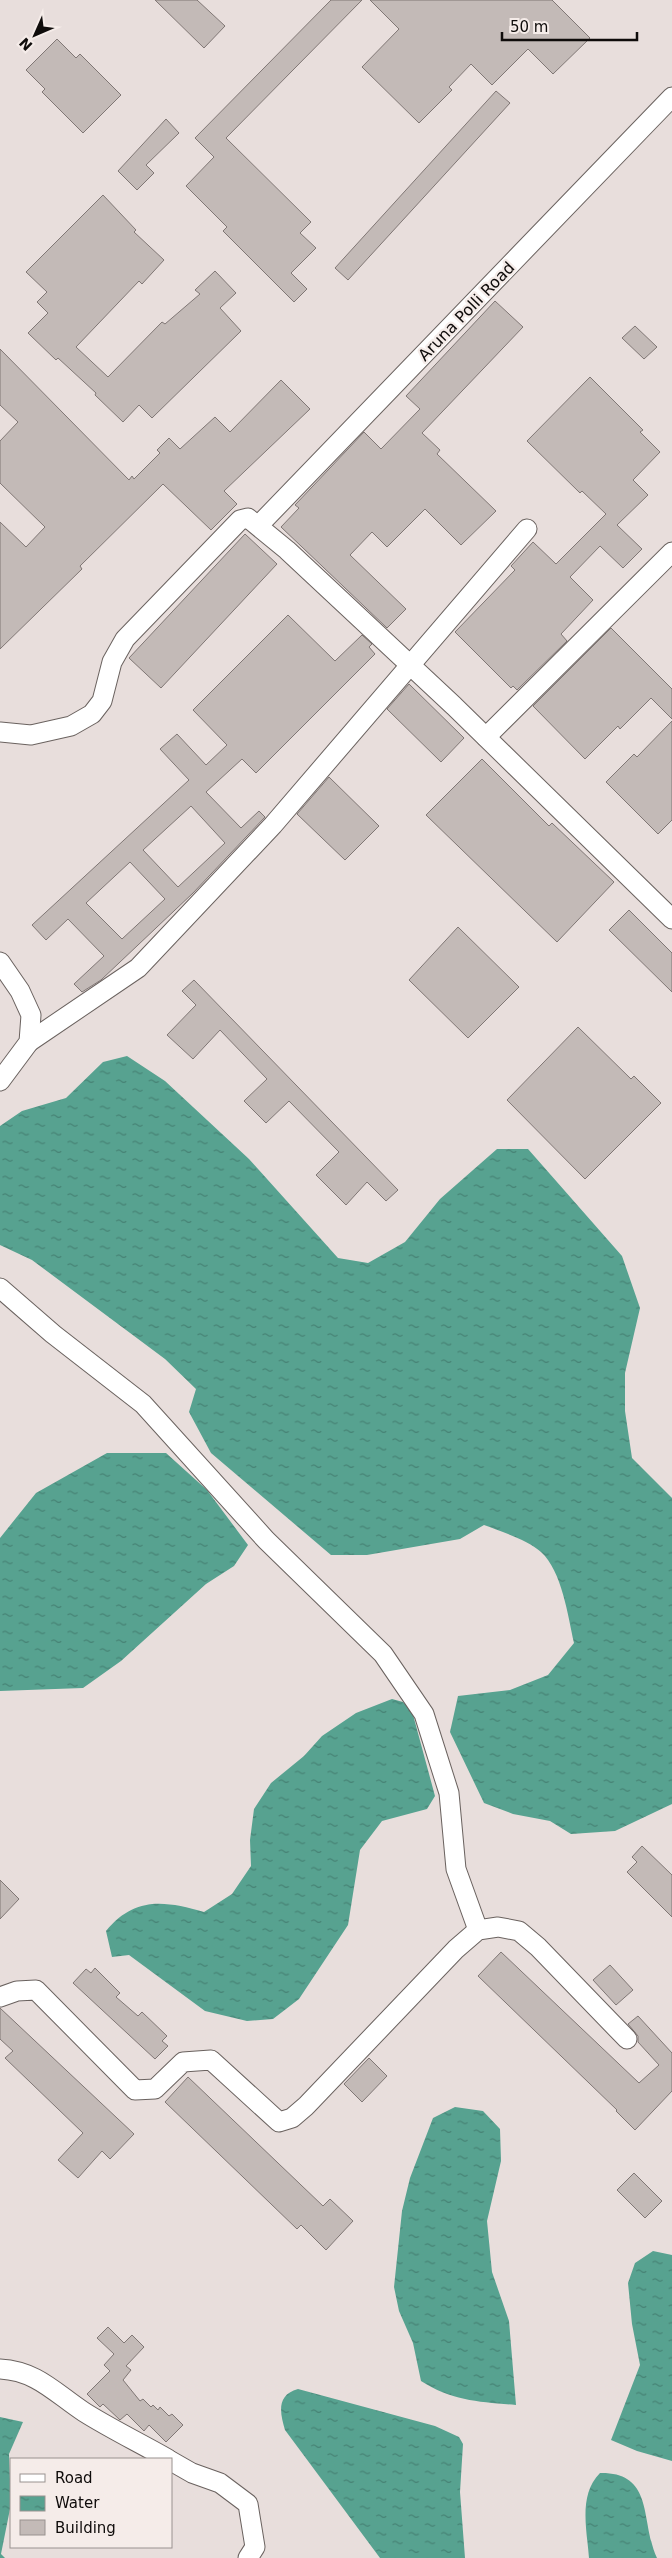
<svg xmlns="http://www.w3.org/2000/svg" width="672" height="2558" font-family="'DejaVu Sans',sans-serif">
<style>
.water{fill:url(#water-ripples)}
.building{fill:#c3bab7;stroke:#807775;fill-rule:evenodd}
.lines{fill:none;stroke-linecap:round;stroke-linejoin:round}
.street-casing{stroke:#6a625f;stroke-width:21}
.street{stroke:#fff;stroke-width:19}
.labels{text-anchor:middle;stroke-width:4.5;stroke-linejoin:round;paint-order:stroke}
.street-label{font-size:16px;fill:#0f0c0b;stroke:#f5ece9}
</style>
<defs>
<pattern id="water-ripples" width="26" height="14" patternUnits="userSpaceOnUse" patternTransform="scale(1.25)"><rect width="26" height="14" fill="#57a290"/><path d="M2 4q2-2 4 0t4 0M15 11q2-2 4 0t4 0" fill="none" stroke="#468274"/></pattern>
</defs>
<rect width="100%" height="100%" fill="#e8dedc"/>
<g class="water">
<path d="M127,1056l38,25 84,78 89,99 30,5 37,-21 35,-43 57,-50h31l94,107 18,52 -15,65v38l7,47 40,40v306l-57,27 -44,3 -21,-13 -37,-7 -29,-11 -34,-71 8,-36 52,-6 38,-15 26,-32c-6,-27 -12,-72 -33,-91 -13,-12 -41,-21 -57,-27l-24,14 -93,16h-36l-120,-102 -22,-41 7,-23 -31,-30 -133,-99 -32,-15v-119l22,-15 44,-13 37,-36z"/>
<polygon points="107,1453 166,1453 207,1490 248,1545 234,1566 206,1584 121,1661 83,1688 0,1691 0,1538 36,1493"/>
<path d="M392,1699l11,3 9,9 23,85 -8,13 -45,12 -22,29 -12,75 -49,74 -26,20 -26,2 -42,-10 -76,-56 -17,2 -6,-26c29,-35 59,-30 98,-19l28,-18 19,-28 -1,-26 4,-31 17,-26 33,-27 18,-20 34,-23z"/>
<path d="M455,2107l28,4 17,18 1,32 -14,60 5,51 17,49 7,84c-36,-3 -64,-4 -95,-24l-8,-38 -14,-32 -5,-24 8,-76 8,-33 23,-60z"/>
<polygon points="653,2251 672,2255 672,2461 637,2451 611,2440 640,2365 632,2324 628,2283 635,2263"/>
<path d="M298,2389l137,37 24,11 4,7 -3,48 5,66h-85l-95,-128c-5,-17 -9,-35 13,-41z"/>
<polygon points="0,2417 23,2422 9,2454 11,2504 1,2554 5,2558 0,2558"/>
<path d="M600,2473c55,-1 40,49 57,85h-68c-2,-28 -11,-63 11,-85z"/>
</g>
<g class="building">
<polygon points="155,0 197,0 225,26 204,48"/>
<polygon points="331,0 362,0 226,138 311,222 300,233 316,248 291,273 307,289 294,302 223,231 227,227 186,186 214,157 195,138"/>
<polygon points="370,0 552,0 590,38 553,74 528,49 492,85 471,64 449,87 452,90 419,123 362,67 399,29"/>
<polygon points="57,39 76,58 80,54 121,95 83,133 42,92 45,89 26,70"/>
<polygon points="496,91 510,103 348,280 335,268"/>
<polygon points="166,119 179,133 146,165 154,173 137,190 118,171"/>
<polygon points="103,195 136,230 134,232 164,260 142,284 139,281 76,347 108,377 162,322 165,324 200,294 195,290 215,271 236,293 220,308 241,331 152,418 139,405 123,422 95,395 96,393 58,358 56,360 28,333 48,313 37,302 47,292 26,272"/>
<polygon points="495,301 523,327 422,433 440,450 437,454 496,511 461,545 425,509 387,547 372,532 350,555 406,609 387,628 281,527 299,508 295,505 364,432 381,449 420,409 406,396"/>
<polygon points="635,326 657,347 644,359 622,338"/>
<polygon points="0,349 129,480 132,476 134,479 160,453 157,450 169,438 180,449 215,417 230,432 281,380 310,409 224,491 237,504 211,530 163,484 80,566 82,569 0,649 0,522 26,547 45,527 0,483 0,441 18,422 0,405"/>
<polygon points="590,377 643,430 640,432 660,452 633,480 648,495 617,525 642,549 623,568 600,546 570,577 593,600 561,634 567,641 517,690 513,686 511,688 455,632 515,570 511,566 533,542 556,564 606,514 582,491 580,493 527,441"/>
<polygon points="245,534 277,564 161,688 129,658"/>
<path d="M288,615l47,46 27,-26 10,9 -3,3 6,7 -119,119 -14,-14 -36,33 35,36 18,-17 6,6 -72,76 -92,87 -19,12 -8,-8 30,-28 -36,-37 -22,21 -14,-15 157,-145 -29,-31 17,-15 29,31 21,-20 -34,-35zM191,806l34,37 -47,44 -35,-37zM130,862l35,37 -43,40 -36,-36z"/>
<polygon points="611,628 672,689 672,719 651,698 620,729 618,726 585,759 533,706"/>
<polygon points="409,684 464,738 441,762 387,709"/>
<polygon points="672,721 672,820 658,834 606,782 634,754 637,757"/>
<polygon points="482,759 549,826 552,823 614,882 557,942 426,815"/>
<polygon points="329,777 379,826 345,860 297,814"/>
<polygon points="629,910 672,953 672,992 609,930"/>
<polygon points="458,927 519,987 468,1038 409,980"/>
<polygon points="194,980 398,1190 386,1201 367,1182 346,1205 316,1175 339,1152 289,1101 266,1123 244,1101 267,1079 220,1030 193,1059 167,1035 196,1005 182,991"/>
<polygon points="578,1027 631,1079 634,1076 661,1103 585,1179 507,1100"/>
<polygon points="642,1846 672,1875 672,1917 627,1872 637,1862 632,1857"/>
<polygon points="0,1880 19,1899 0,1919"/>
<polygon points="501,1952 639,2083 659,2065 638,2042 638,2036 628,2024 638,2016 672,2053 672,2091 635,2130 616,2111 617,2110 478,1976"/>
<polygon points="610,1965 633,1990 616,2005 593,1980"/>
<polygon points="95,1968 120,1993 116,1997 138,2016 142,2012 167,2036 162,2041 168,2046 155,2059 73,1983 86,1969 91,1973"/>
<polygon points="0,2008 134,2134 110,2159 102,2151 78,2178 58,2160 83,2133 5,2058 13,2051 0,2039"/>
<polygon points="369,2058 387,2076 362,2102 344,2084"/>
<polygon points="188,2077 323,2206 330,2199 353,2221 326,2250 301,2225 297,2229 165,2102"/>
<polygon points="634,2173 662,2201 645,2218 617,2190"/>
<polygon points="108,2327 124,2343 132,2335 144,2347 126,2366 131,2370 123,2380 140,2401 143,2399 151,2407 153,2405 158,2410 160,2407 169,2416 172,2414 183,2425 166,2442 149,2425 144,2431 127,2414 120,2420 103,2404 100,2407 87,2394 110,2371 104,2365 114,2354 97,2338"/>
</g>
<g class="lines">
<defs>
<g id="street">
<polyline points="259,525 672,97"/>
<polyline points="0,732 31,735 71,726 92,714 102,701 112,662 125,639 240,520 248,518 287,550 454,706 672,919"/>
<polyline points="486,737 672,552"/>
<polyline points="0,962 20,991 31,1015 29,1042 0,1081"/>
<polyline points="29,1042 138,968 273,825 527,529"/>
<polyline points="0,1288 53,1334 143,1404 266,1540 383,1654 424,1714 449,1793 456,1869 478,1930"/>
<polyline points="0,1997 17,1991 36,1990 135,2090 155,2089 183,2062 211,2060 279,2122 292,2118 306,2106 456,1949 478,1930 498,1927 519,1931 538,1947 627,2039"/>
<path d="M0,2369c37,2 55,24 84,43 27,17 56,31 84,47"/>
<polyline points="171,2461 192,2473 220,2483 248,2504 255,2547 248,2558"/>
</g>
</defs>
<use href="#street" class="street-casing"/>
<use href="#street" class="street"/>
</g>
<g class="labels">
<g class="street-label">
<text transform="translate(466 311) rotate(-46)" y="6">Aruna Polli Road</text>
</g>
</g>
<rect x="10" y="2458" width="162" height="90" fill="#f5ece9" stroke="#999290"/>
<rect x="20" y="2474" width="25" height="8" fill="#ffffff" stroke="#999290"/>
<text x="55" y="2483" font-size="15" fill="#0f0c0b">Road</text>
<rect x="20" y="2496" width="25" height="15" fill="url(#water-ripples)" stroke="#999290"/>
<text x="55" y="2508" font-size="15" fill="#0f0c0b">Water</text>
<rect x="20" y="2520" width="25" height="15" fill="#c3bab7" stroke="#999290"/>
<text x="55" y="2533" font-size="15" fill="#0f0c0b">Building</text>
<g transform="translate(35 35) rotate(225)" stroke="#f5ece9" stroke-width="4" paint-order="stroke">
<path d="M0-4L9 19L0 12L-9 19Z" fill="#0f0c0b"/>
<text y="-8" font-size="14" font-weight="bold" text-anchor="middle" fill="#0f0c0b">N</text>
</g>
<path d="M502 32v8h135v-8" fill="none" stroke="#0f0c0b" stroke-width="2.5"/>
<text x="510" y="32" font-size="15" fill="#0f0c0b" stroke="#f5ece9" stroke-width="4" paint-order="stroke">50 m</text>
</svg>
